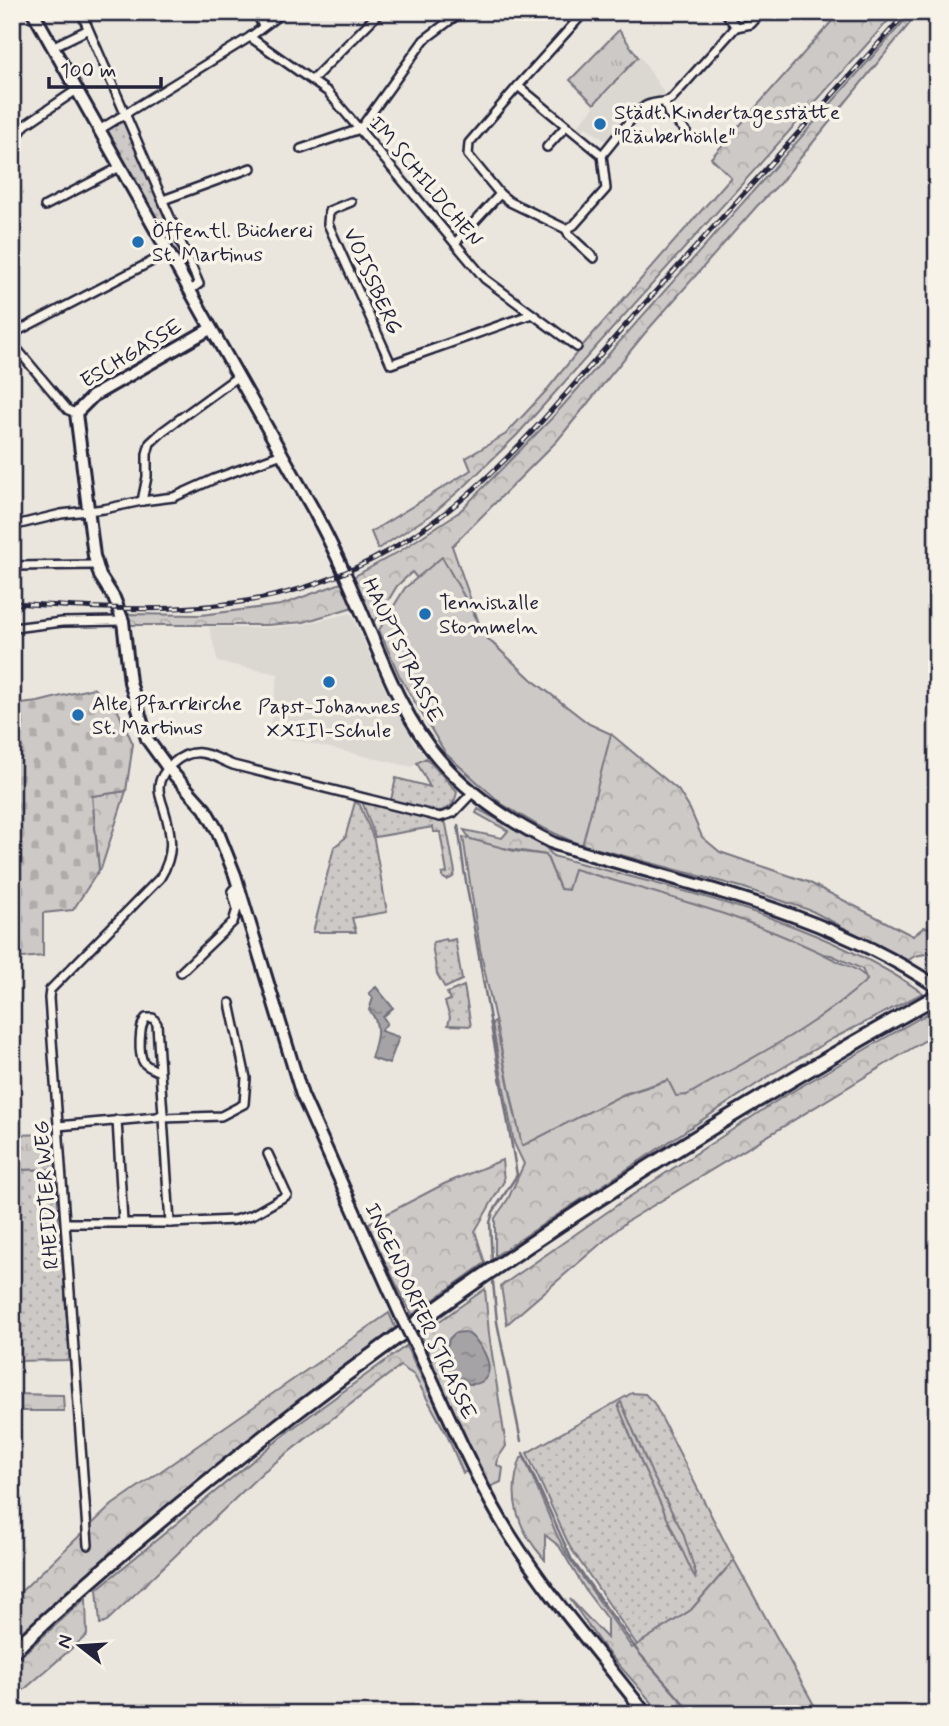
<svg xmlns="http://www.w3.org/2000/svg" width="949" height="1726" font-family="Mynerve,sans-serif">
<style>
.built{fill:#dbd8d2}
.grass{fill:url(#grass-dots);stroke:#787680;stroke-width:2}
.forest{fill:url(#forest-crowns);stroke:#787680;stroke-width:2}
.cemetery{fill:url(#cemetery-stones);stroke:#787680;stroke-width:2}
.park{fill:url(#park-tufts);stroke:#787680;stroke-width:2}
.pitch{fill:#cdc9c6;stroke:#787680;stroke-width:2}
.water{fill:url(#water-ripples);stroke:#716f7b;stroke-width:2}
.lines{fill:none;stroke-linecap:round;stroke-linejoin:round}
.stream{stroke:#716f7b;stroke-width:2.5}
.street-casing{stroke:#22223b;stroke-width:12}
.secondary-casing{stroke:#22223b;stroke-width:16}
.primary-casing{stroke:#22223b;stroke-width:18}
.street{stroke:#f7f3e8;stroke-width:7}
.secondary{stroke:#f7f3e8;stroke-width:10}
.primary{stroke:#f7f3e8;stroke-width:12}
.rail-casing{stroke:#22223b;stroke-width:5}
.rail{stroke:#f7f3e8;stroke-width:2.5;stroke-dasharray:8;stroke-linecap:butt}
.secondary-bridge-casing{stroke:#22223b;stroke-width:16;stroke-linecap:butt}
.secondary-bridge{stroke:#f7f3e8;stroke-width:10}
.poi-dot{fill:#1f6fb2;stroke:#f7f3e8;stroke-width:2.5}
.labels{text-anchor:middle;stroke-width:7;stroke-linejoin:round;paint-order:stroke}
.poi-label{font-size:21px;fill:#22223b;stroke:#f7f3e8;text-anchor:start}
.street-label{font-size:21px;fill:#22223b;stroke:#f7f3e8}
</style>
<defs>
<pattern id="grass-dots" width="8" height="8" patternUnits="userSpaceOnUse" patternTransform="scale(1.75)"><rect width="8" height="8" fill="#cdc9c6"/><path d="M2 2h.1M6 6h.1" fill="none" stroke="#b0acab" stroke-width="1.8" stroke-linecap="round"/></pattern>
<pattern id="forest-crowns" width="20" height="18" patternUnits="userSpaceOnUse" patternTransform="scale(1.75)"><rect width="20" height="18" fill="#cdc9c6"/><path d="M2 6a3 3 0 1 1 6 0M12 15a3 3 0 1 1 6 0" fill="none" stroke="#b0acab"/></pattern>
<pattern id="cemetery-stones" width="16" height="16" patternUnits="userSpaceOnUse" patternTransform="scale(1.75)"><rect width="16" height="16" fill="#cdc9c6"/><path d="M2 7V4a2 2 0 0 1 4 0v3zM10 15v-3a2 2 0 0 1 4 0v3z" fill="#b0acab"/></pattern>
<pattern id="park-tufts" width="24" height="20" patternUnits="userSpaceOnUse" patternTransform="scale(1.75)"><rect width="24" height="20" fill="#cdc9c6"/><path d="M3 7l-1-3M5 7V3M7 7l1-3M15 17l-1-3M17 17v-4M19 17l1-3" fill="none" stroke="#b0acab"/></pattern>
<pattern id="water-ripples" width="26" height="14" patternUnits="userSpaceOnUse" patternTransform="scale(1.75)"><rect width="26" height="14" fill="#a6a3a6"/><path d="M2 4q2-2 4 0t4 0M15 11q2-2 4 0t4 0" fill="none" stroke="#878488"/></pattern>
</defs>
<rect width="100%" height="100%" fill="#eae6de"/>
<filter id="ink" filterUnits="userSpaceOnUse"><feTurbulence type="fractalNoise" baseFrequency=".0143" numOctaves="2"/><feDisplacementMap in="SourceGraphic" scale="14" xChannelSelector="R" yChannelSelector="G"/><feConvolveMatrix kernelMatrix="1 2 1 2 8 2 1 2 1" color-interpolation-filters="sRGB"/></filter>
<g filter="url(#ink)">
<g class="built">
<polygon points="640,56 666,96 647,101 639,106 607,142 586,127 582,131 577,126"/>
<polygon points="351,613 386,691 414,742 426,758 412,767 269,734 278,674 218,662 209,627 268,628 305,624"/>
</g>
<g class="grass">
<polygon points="123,121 193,277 188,282 106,131"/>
<path d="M426,758l31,33c-4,35 -44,15 -66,9l5,-22 34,9 -13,-24z"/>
<polygon points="362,801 443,822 446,824 455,872 453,877 447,880 442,877 442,874 447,873 440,832 434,832 433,827 375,837"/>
<polygon points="355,802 360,805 374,840 387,912 352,918 356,932 313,932 334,847 345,838"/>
<polygon points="446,939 447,941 455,939 462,980 445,988 437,974 432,945 433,942"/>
<polygon points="464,986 471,1026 448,1025 450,1017 445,1002 450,1000 447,993"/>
<polygon points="56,1169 70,1360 12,1361 12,1170"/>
<polygon points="632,1393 645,1394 654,1403 734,1560 691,1610 637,1645 570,1547 527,1453"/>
</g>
<g class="forest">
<polygon points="840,12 896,12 517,435 467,484 431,515 378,549 371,532 471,470 466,458 506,434 546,391 583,345 731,177 711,158"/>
<polygon points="912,12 919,12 780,183 757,206 645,333 557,441 452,546 480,626 488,639 531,679 589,724 611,734 678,790 690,809 702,837 720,852 808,882 913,936 924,927 937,929 937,952 915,956 907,961 812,911 741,887 557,838 527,825 494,804 460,775 446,754 448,746 437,582 427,570 417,578 412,572 397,586 377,619 373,622 349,594 353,607 304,622 267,625 129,625 125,614 201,615 281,605 344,582 400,551 459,512 551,419"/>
<polygon points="126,791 101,869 99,870 92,796"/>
<path d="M478,809l65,35 10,12c127,35 260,61 370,137l-89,45 -62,36 -277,182v-38l13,-19 16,-35 -10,-21 -22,-120 3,-2 20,94 19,9 135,-44 198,-100 -5,-11 -31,-14 -17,-2 -254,-64 -14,-34 -49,-8 -27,-8 -6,-9 38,8 6,-7 -32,-18z"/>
<polygon points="937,1008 937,1033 626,1222 507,1324 501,1286 623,1201 781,1098"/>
<polygon points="502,1160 504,1181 475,1231 485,1263 412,1315 371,1235 369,1223 444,1184"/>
<polygon points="485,1289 489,1334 506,1446 498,1458 497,1465 503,1468 501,1482 490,1487 488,1483 459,1429 421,1334"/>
<polygon points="389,1313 396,1329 244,1446 95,1568 12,1641 12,1600 112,1505"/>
<polygon points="406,1346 469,1471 463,1473 447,1435 414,1375 400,1366 263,1472 107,1621 100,1624 97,1589 290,1430"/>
<polygon points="12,1394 63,1395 64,1411 12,1411"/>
<polygon points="621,1402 652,1474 683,1533 696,1574 695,1578 642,1464 618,1405"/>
<path d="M524,1457l32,76 11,22 65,93 59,-38 43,-50 85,154h-157l-59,-67 -33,-48 37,39v-19l-21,-28 -27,-45 -14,-11v25c-27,-30 -39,-62 -24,-102z"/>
<polygon points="86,1598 87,1635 12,1700 12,1664"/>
</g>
<polygon class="cemetery" points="93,688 108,700 113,700 133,744 126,791 92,796 99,870 73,910 43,913 43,956 12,959 12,705 38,702"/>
<g class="park">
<polygon points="619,30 638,57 594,104 570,80"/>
<polygon points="54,1134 59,1169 12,1170 12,1135"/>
</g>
<g class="pitch">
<polygon points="442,557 488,639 531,679 589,724 611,734 582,846 539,826 502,804 446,754 400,677 379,630 405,588"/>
<path d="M463,837l51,14 32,4 14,34 8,1 6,-21c89,26 180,49 263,92 10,5 25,9 30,19 -53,48 -118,79 -180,115l-11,1 -8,-16 -44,14 -102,52 -42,-197z"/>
</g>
<g class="water">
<path d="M376,987l17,21 -10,9 4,6 -6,8 18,6 -10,27 -18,-6c6,-18 11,-34 -2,-48l4,-12 -4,-5z"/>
<path d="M465,1332c9,4 14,11 19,20 24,47 -54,42 -35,-13l6,-6z"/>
</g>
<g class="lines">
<g class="stream">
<polyline points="458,825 464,870 517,1175 493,1212 490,1223 492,1262"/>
<polyline points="493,1282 497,1322 521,1441"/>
<polyline points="523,1453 572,1560 639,1653 693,1714"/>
</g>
<defs>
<g id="street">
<polyline points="81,12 199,284 189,291"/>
<polyline points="256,12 263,26"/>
<polyline points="725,12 736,27"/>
<polyline points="736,27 751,24 762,12"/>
<polyline points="250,37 328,92 485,279 577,347"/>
<polyline points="52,47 87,30"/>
<polyline points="312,80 380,12"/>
<polyline points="518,86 469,143 468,155 500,194 510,202 566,229 569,235 594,258"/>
<polyline points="665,103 669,115 686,131"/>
<polyline points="99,130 250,37 283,12"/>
<polyline points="12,144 25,125 75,91"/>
<polyline points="547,147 566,126"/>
<polyline points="301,149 360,129 424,40 461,12"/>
<path d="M602,155c11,-13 30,-39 42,-48 9,-6 19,-3 27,-8l65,-72"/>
<polyline points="163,200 251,168"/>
<polyline points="351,202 329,211 328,224 391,364 532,314"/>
<polyline points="45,206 120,167"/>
<polyline points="566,229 574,225 606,189 602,155 518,86 581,16"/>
<polyline points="455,243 500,194"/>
<polyline points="12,334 168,253"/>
<polyline points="12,343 68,410 76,413"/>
<polyline points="142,501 147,477 147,454 150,443 163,431 237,377"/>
<polyline points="12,526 61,514 104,509 142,501 174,497 214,479 282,454"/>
<polyline points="12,566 96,565"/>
<polyline points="13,628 62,622 123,621"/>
<polyline points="181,972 233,922 237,909 232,891 238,885"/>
<polyline points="163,1114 163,1118 221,1116 244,1104 246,1078 230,1003"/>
<polyline points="163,1118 170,1223"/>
<polyline points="117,1120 123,1222"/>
<path d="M58,1126l99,-9 6,-3 -3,-42c-5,-2 -12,-5 -16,-9 -6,-8 -5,-38 2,-45h7l4,6 3,48"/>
<polyline points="67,1223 170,1223 234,1220 252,1215 287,1195 268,1154"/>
<path d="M88,1545l-39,-547 1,-8 110,-112c15,-24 12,-43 4,-69 -2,-6 -5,-14 -5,-21 0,-10 6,-17 13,-24 23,-20 37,-9 61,1l207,52 13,-4 19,-20"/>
</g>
<g id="secondary">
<path d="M33,12l281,499c17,32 32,64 46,97 22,51 42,109 79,151 32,37 73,64 116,85 131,41 267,65 382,143"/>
<polyline points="210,329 93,396 76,413 94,556 100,576 114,598 123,621 130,682 147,739 168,768 205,809 217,830 235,875 302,1095 402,1318"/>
<path d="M417,1348c30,62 56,128 93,187 40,63 90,120 136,179"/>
</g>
<path id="primary" d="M12,1652c277,-259 594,-471 925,-656"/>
</defs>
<use href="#street" class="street-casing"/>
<use href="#secondary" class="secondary-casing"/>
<use href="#primary" class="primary-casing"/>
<use href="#street" class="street"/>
<use href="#secondary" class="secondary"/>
<use href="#primary" class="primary"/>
<defs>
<path id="rail" d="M12,603c103,6 207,15 306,-20 148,-52 228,-170 329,-282 87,-96 173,-193 260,-289"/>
</defs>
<use href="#rail" class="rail-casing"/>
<use href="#rail" class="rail"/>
<defs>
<polyline id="secondary-bridge" points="402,1318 417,1348"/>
</defs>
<use href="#secondary-bridge" class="secondary-bridge-casing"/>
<use href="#secondary-bridge" class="secondary-bridge"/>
</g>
</g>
<g class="poi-dot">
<circle cx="600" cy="124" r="7"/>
<circle cx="138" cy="242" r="7"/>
<circle cx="425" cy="614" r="7"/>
<circle cx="329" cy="682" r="7"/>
<circle cx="78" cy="715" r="7"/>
</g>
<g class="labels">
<g class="poi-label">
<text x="614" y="119">Städt. Kindertagesstätte<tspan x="614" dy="24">"Räuberhöhle"</tspan></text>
<text x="152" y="237">Öffentl. Bücherei<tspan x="152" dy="24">St. Martinus</tspan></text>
<text x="439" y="609">Tennishalle<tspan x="439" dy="24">Stommeln</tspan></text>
<text x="92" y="710">Alte Pfarrkirche<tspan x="92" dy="24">St. Martinus</tspan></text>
<text x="329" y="713" text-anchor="middle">Papst-Johannes<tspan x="329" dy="24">XXIII-Schule</tspan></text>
</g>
<g class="street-label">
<text transform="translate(426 181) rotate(50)" y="7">IM SCHILDCHEN</text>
<text transform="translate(373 281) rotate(66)" y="7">VOISSBERG</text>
<text transform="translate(131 353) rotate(-31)" y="7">ESCHGASSE</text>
<text transform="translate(403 650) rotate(64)" y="7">HAUPTSTRASSE</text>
<text transform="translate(46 1195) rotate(-94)" y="7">RHEIDTER WEG</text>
<text transform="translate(421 1311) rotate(65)" y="7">INGENDORFER STRASSE</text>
</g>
</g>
<rect width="949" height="1726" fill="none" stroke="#f7f3e8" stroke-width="42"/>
<rect x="21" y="21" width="907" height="1684" fill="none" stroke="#22223b" stroke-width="2.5" filter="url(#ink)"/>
<g transform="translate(80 1646) rotate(287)" stroke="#f7f3e8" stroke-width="5" paint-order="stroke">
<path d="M0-5L12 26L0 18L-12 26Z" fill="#22223b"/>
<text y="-10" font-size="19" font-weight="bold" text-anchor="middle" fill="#22223b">N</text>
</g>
<path d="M49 77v10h112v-10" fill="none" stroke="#22223b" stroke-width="3.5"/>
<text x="60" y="77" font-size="21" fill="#22223b" stroke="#f7f3e8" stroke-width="5" paint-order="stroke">100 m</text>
</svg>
